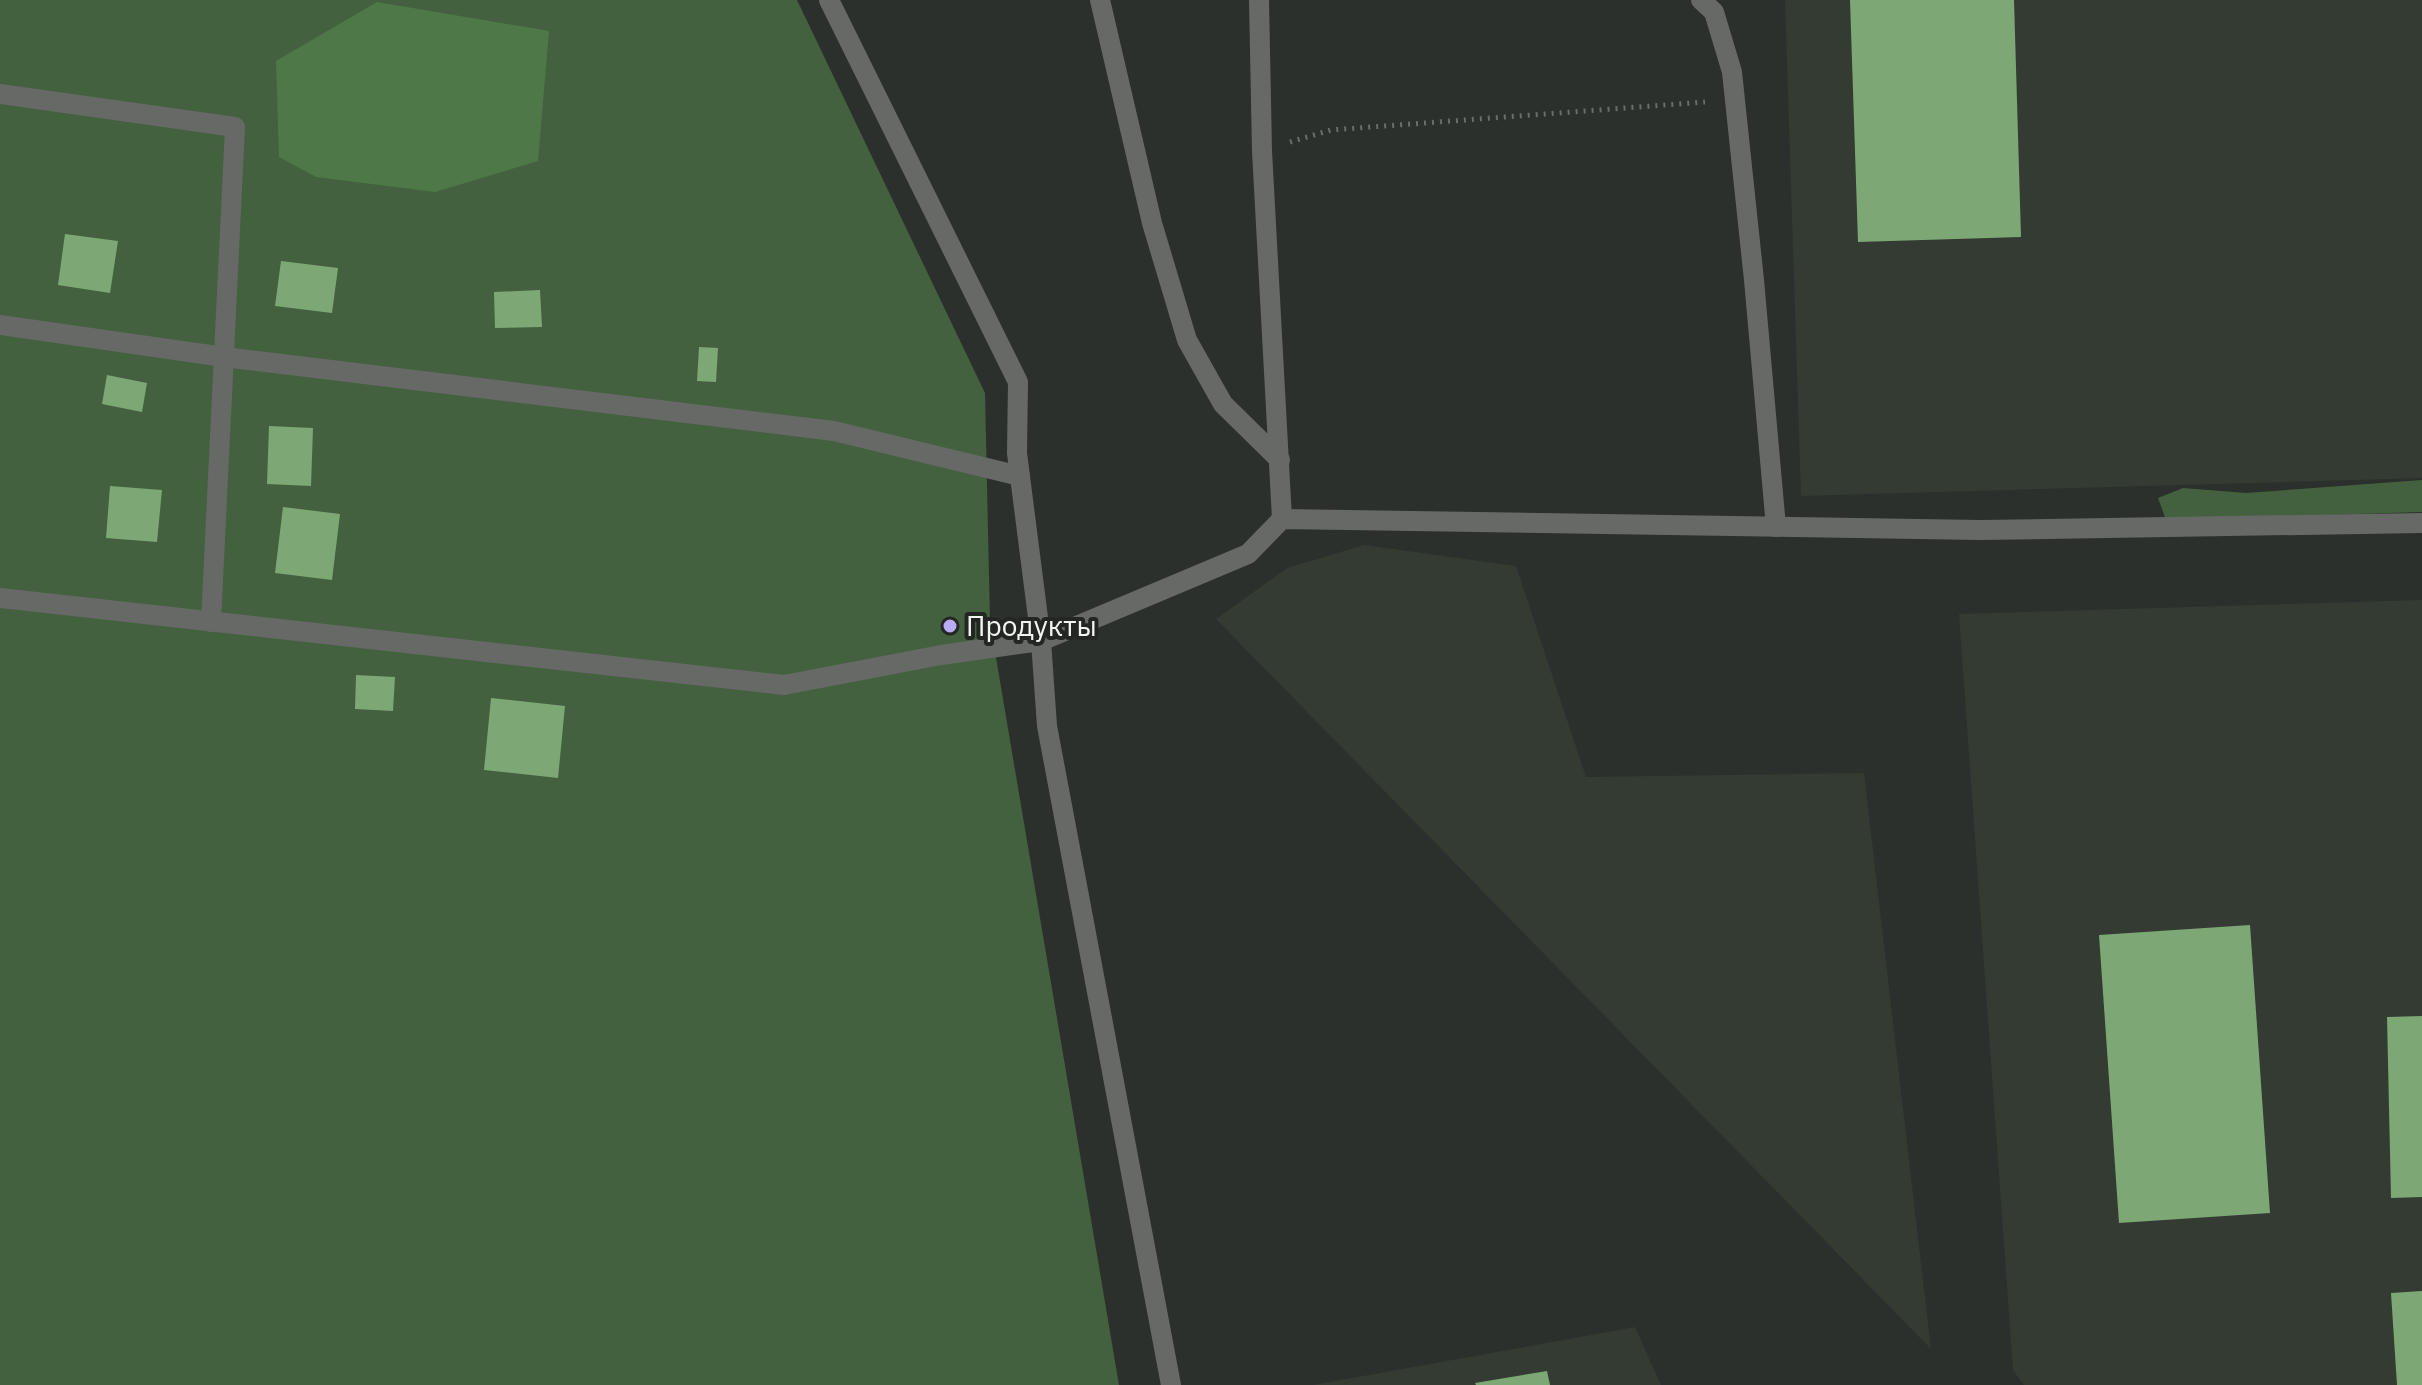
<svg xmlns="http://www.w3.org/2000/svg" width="2422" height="1385" font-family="'IBM Plex Sans',sans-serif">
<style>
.built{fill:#333b32}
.green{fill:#43613e}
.water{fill:#4f7849}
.building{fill:#7da876}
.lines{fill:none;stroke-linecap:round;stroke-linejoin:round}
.path{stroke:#6a6d6a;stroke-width:5;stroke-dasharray:2 6;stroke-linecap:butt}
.lane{stroke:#676967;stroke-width:20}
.street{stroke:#676967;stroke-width:20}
.poi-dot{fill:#b8abf7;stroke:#232622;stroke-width:3}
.labels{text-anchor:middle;stroke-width:8;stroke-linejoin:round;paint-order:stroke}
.poi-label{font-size:28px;fill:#f2f4f1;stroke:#232622;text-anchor:start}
</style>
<rect width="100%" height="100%" fill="#2c302c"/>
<g class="built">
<polygon points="1785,0 2422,0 2422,478 1801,496"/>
<polygon points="1364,545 1516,566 1586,777 1864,773 1931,1349 1216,619 1287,568"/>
<polygon points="2422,600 2422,1385 2024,1385 2013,1370 1959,614"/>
<polygon points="1635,1327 1661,1385 1313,1385"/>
</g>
<g class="green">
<polygon points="0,0 797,0 985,393 990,622 1119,1385 0,1385"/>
<polygon points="2422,480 2422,512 2166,520 2158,498 2183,488 2246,493"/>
</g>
<polygon class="water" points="377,2 549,31 538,161 435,192 316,177 279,157 276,61"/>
<g class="building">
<polygon points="1850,0 2014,0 2021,237 1858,242"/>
<polygon points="65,234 118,241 110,293 58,285"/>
<polygon points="281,261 338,268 332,313 275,306"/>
<polygon points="540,290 542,327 495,328 494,292"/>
<polygon points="699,347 718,348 716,382 697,381"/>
<polygon points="107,375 147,383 142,412 102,404"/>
<polygon points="269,426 313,428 311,486 267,484"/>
<polygon points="110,486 162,490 157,542 106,538"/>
<polygon points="283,507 340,514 332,580 275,573"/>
<polygon points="356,675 395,677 393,711 355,709"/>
<polygon points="491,698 565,706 558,778 484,770"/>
<polygon points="2250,925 2270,1213 2119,1223 2099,935"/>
<polygon points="2422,1016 2422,1197 2391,1198 2387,1017"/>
<polygon points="2422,1291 2422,1385 2397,1385 2391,1293"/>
<polygon points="1547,1371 1550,1385 1476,1385 1475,1383"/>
</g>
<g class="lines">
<polyline class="path" points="1290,142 1331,130 1705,102"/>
<g class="lane">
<polyline points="1100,0 1152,223 1187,340 1223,404 1280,460"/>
<polyline points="1701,0 1714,12 1732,72 1754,280 1776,527"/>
<polyline points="0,94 235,127 211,622"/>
<polyline points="0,325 224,357 834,431 1020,476"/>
<polyline points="0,598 784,685 941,655 1041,641"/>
</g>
<g class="street">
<polyline points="829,0 1018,382 1017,453 1041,641 1047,726 1171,1385"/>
<polyline points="1259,0 1262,151 1282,519"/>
<polyline points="1041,641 1248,554 1282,519 1980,530 2422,523"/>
</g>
</g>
<circle class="poi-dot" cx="950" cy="626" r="8"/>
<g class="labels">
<g class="poi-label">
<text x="966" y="636">Продукты</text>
</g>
</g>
</svg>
